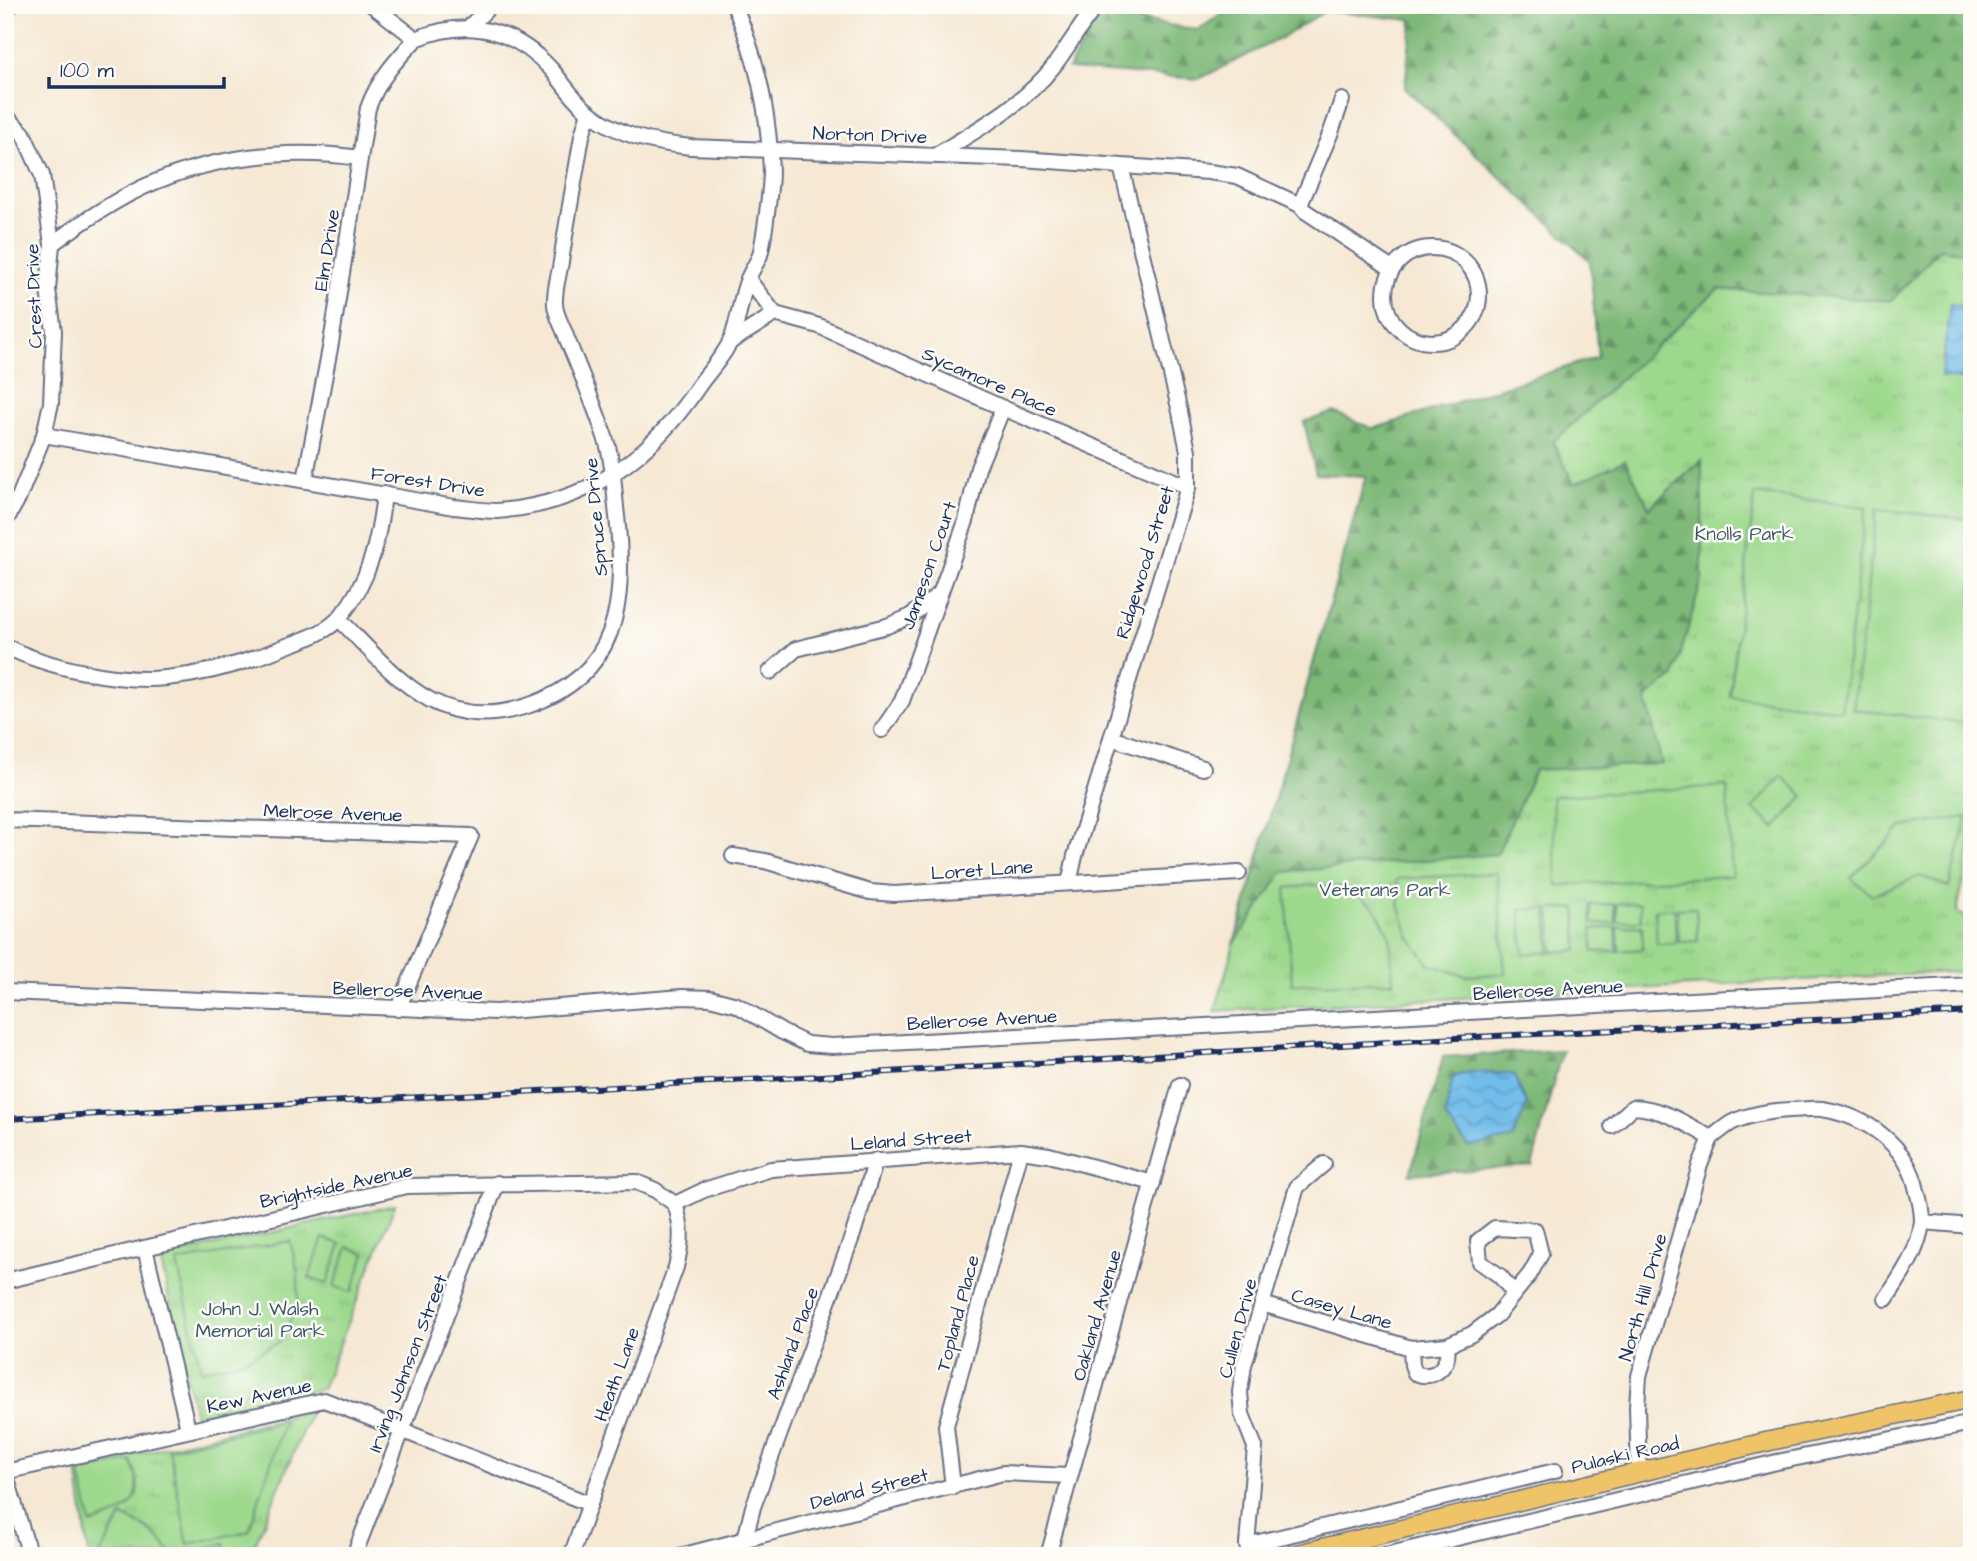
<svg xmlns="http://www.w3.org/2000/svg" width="1977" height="1561" font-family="'Architects Daughter',sans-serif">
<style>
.grass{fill:url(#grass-tufts);stroke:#5c8476;stroke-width:2}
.forest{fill:url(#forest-firs);stroke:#4c746b;stroke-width:2}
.pitch{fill:#9dd98d;stroke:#5c8476;stroke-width:2}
.water{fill:url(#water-waves);stroke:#4676a4;stroke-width:2}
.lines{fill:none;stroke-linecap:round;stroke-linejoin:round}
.minor-casing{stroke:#687087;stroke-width:18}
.major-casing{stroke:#687087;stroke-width:21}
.minor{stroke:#fff;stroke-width:14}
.major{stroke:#efc469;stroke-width:18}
.rail-casing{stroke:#1b2f5e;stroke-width:6}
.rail{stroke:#fdfcf7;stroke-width:3.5;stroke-dasharray:10;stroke-linecap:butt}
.labels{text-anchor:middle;stroke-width:5;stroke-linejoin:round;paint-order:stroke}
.street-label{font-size:19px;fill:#1b2f5e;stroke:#fdfcf7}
.park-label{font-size:19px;fill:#3c5a6a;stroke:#fdfcf7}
</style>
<defs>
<pattern id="grass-tufts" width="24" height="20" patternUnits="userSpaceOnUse" patternTransform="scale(1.75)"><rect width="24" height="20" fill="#9dd98d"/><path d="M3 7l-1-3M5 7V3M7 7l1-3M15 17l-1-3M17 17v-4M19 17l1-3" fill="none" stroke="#87bb7c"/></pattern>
<pattern id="forest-firs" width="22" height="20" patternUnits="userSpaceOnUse" patternTransform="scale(1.75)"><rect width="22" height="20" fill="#7eb978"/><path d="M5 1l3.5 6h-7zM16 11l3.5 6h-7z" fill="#669766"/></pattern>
<pattern id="water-waves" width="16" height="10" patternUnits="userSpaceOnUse" patternTransform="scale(1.75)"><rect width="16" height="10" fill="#70bcea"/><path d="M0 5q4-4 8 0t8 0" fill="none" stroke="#5b99c1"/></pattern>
</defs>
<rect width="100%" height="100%" fill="#fdfcf7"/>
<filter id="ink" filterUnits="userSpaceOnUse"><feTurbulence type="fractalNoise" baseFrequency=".0143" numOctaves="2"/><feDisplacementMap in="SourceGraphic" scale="14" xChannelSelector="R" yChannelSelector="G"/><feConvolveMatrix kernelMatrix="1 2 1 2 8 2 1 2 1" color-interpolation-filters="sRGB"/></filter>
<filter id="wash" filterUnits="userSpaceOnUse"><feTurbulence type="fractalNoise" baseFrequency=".00686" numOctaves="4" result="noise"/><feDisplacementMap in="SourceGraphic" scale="28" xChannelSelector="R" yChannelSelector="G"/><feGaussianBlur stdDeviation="1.57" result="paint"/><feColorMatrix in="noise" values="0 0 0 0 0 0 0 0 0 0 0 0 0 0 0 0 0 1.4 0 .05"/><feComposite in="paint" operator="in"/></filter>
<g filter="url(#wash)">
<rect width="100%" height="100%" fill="#f6e8d3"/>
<g class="grass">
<polygon points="1414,5 1972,5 1972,839 1957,912 1972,922 1972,971 1215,1011 1366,476 1373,429 1598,357 1590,260 1405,88"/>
<polygon points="395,1205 322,1389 195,1416 160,1257"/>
<polygon points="311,1411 250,1556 89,1556 77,1469"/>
</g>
<g class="forest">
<polygon points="1235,5 1972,5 1972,253 1939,249 1891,301 1718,289 1553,442 1574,484 1625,460 1649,508 1702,460 1702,579 1674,677 1646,698 1662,764 1535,770 1497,854 1283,872 1235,943 1366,476 1316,474 1304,422 1334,412 1373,429 1598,357 1590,261 1405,88 1412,20 1325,11 1287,35 1199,79 1068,69 1101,13 1198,30"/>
<polygon points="1562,1050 1532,1166 1410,1174 1443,1057"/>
</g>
<g class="pitch">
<polygon points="1755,494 1866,507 1841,710 1730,696"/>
<polygon points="1877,509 1972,520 1972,645 1962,723 1853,709"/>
<polygon points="1782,776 1804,796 1775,828 1753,808"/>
<polygon points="1727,786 1732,876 1557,885 1552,796"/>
<polygon points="1967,817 1949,887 1920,876 1872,895 1851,878 1902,827"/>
<polygon points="1497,873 1505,974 1465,976 1429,964 1409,936 1399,904 1397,879"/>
<polygon points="1315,885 1348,888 1375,908 1390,937 1393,982 1292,984 1286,888"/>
<polygon points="1640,903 1641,921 1617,922 1617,904"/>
<polygon points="1615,904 1616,923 1592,924 1591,905"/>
<polygon points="1547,908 1550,952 1524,954 1520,910"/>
<polygon points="1576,908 1578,950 1553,952 1550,909"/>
<polygon points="1674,908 1676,943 1657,944 1655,910"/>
<polygon points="1696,908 1698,941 1679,942 1677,909"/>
<polygon points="1642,926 1643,949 1619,951 1618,927"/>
<polygon points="1616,927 1617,951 1593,952 1592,929"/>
<polygon points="323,1238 341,1244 327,1284 309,1278"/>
<polygon points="290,1241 298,1272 298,1305 279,1342 244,1360 201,1370 177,1262"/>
<polygon points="348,1247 365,1253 352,1292 334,1286"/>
<polygon points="284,1421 249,1531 188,1544 169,1449"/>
<path d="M131,1461c19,41 -5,53 -40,63l-11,-52z"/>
<path d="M122,1516c21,8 40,20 50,40h-73z"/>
<polygon points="224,1543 227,1556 185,1556 185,1553"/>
</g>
<g class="water">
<polygon points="1950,304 1972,307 1972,380 1941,377"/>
<polygon points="1469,1072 1513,1074 1527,1104 1513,1138 1469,1147 1445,1117 1453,1077"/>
</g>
</g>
<g filter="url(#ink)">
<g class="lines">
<defs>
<g id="minor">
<path d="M372,5l44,34c51,-21 97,-11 135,30 13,15 24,33 39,44 31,24 64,30 101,34l330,12 188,13 28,4 63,29 5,6 87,58"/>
<polyline points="5,7 12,5"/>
<polyline points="469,27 491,5"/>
<polyline points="5,115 23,133 42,175 52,244 48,290 54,331 51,403 44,435 19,497 5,522"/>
<path d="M936,155c41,-25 87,-50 117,-88 13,-17 24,-36 37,-53l3,-9"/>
<polyline points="1300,205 1331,132 1342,100"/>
<path d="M52,244c20,-15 41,-29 63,-42 73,-43 162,-56 245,-44"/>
<circle cx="1432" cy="295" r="47"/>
<polyline points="748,279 775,314 819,326 1003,408 1188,487"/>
<polyline points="730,342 775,314"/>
<path d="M44,435l410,72c14,1 29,4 43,4 91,-7 153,-52 203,-127 10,-14 24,-28 31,-44 8,-19 9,-42 17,-61 3,-8 9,-16 12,-24 4,-16 11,-68 11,-84 -2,-57 -14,-114 -37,-166"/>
<path d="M305,480l26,-137 37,-235c10,-28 28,-48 48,-69"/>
<path d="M339,619c56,56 99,116 188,87 93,-31 99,-104 90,-190 -3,-23 -3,-50 -10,-73 -11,-35 -26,-70 -40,-104 -3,-11 -12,-24 -12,-35 -1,-14 4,-29 6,-42 6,-42 14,-84 21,-126l7,-24"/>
<path d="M5,646c41,21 114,37 161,32 41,-4 80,-15 118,-31 18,-7 43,-14 56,-30 30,-35 39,-79 44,-123"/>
<polyline points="770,672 796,649 887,626 909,617 938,595"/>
<polyline points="882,730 902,701 966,521 978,468 1003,408"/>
<polyline points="1111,738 1203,768"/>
<polyline points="5,820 471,836 398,1009"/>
<polyline points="733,856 765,861 870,892 894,894 1239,873"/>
<polyline points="1069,883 1075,856 1188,487 1188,451 1180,412 1121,166"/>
<polyline points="5,992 496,1012 682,997 710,998 737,1005 782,1032 807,1044 832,1046 1972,985"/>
<path d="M1612,1126l21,-19c30,1 53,17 78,31"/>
<path d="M1711,1138c7,-5 14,-12 22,-16 17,-8 38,-11 57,-12 10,0 22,-2 32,-1 44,7 86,36 95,82 3,10 5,21 5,31 -3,29 -21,54 -36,77"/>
<polyline points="675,1204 704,1190 771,1169 1021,1151 1049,1155 1153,1183"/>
<polyline points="1922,1222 1972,1226"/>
<polyline points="145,1248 188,1429"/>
<polyline points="5,1281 407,1186 636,1182 655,1190 675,1204"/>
<polyline points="1262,1304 1411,1348 1447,1345 1472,1334 1497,1315 1530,1274 1541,1254 1535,1230 1495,1228 1478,1241 1480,1262 1500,1276 1514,1293"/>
<path d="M1411,1348l1,17 3,8c21,8 35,-8 32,-28"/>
<polyline points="5,1472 324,1400 590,1504"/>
<polyline points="5,1472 30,1556"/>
<polyline points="1639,1472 1637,1407 1639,1376 1700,1165 1711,1138"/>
<polyline points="953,1487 946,1426 1021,1151"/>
<polyline points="745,1539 753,1507 853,1234 876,1160"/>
<polyline points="1247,1545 1555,1471"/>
<polyline points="354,1556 497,1183"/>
<path d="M571,1556l105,-289c6,-24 7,-39 -1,-63"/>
<polyline points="680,1556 1003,1473 1069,1476"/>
<polyline points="1048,1556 1180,1085"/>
<polyline points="1250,1556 1247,1545 1255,1447 1242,1414 1240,1392 1244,1365 1297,1187 1324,1164"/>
<polyline points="1381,1556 1777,1462 1972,1423"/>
</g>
<polyline id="major" points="1289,1556 1770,1441 1972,1399"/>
</defs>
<use href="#minor" class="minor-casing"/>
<use href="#major" class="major-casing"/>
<use href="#minor" class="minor"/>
<use href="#major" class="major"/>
<defs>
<polyline id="rail" points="5,1119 822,1076 1456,1038 1972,1012"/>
</defs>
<use href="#rail" class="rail-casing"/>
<use href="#rail" class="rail"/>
</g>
</g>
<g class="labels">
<g class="street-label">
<text transform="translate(870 134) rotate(2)" y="7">Norton Drive</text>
<text transform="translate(326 250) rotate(-81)" y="7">Elm Drive</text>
<text transform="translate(33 296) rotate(-92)" y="7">Crest Drive</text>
<text transform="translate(990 381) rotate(24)" y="7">Sycamore Place</text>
<text transform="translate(428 481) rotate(9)" y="7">Forest Drive</text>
<text transform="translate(595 517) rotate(-95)" y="7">Spruce Drive</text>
<text transform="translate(1144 562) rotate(-73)" y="7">Ridgewood Street</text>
<text transform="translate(928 565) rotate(-71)" y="7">Jameson Court</text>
<text transform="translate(333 812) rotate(2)" y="7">Melrose Avenue</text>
<text transform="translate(982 869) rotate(-4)" y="7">Loret Lane</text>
<text transform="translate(1548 989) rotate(-3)" y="7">Bellerose Avenue</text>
<text transform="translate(408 990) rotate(2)" y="7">Bellerose Avenue</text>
<text transform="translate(982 1019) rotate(-3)" y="7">Bellerose Avenue</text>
<text transform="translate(911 1139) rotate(-4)" y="7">Leland Street</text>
<text transform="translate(336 1185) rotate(-12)" y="7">Brightside Avenue</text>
<text transform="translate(1642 1297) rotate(-74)" y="7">North Hill Drive</text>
<text transform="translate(1342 1308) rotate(16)" y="7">Casey Lane</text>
<text transform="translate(957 1313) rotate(-75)" y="7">Topland Place</text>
<text transform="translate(1096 1315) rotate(-74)" y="7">Oakland Avenue</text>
<text transform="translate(1237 1328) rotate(-75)" y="7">Cullen Drive</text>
<text transform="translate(792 1343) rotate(-70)" y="7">Ashland Place</text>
<text transform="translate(407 1363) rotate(-69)" y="7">Irving Johnson Street</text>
<text transform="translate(616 1374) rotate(-70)" y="7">Heath Lane</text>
<text transform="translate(259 1395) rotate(-12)" y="7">Kew Avenue</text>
<text transform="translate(1625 1454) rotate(-13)" y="7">Pulaski Road</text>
<text transform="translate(869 1488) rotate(-14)" y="7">Deland Street</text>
</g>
<g class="park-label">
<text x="1744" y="540">Knolls Park</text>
<text x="1385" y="896">Veterans Park</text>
<text x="260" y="1315">John J. Walsh<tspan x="260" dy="22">Memorial Park</tspan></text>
</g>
</g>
<rect width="1977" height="1561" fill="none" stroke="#fdfcf7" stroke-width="28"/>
<path d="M49 77v10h175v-10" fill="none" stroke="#1b2f5e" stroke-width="3.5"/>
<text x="60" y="77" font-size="21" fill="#1b2f5e" stroke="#fdfcf7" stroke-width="5" paint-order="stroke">100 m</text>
</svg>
